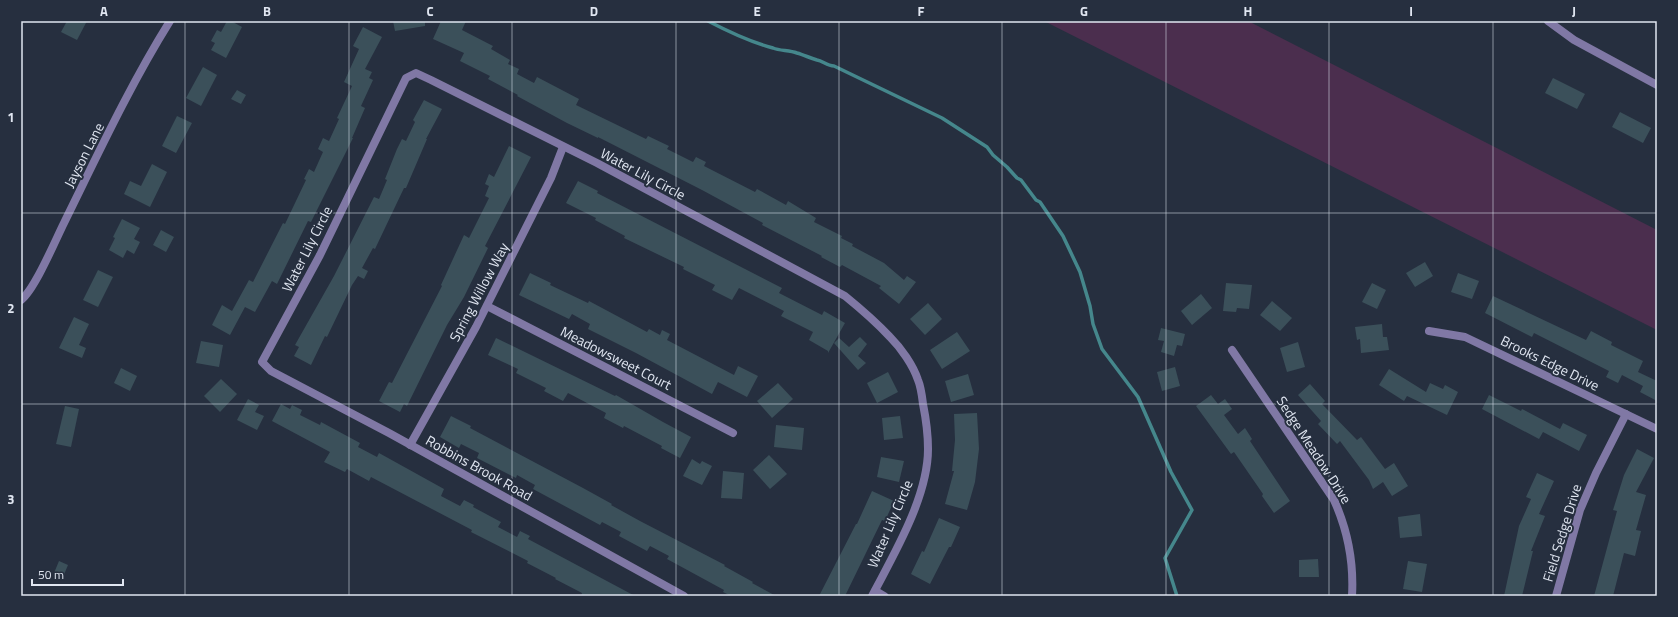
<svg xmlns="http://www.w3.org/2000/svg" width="1678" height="617" font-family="'Titillium Web',sans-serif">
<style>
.green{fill:#4b2e4e}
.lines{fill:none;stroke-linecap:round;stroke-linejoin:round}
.stream{stroke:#45878c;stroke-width:3.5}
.building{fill:#3b505a}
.service{stroke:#8078a5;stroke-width:7}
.minor{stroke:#8078a5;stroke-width:8}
.grid{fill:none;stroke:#e0e6f1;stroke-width:1;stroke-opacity:0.55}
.labels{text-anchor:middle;stroke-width:4;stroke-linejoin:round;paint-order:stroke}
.street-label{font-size:14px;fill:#e0e6f1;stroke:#262f3f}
.neatline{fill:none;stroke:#e0e6f1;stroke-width:1.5}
.grid-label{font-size:13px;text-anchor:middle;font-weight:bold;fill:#e0e6f1}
</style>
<rect width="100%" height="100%" fill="#262f3f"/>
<polygon class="green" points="1044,21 1247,21 1252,23 1657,230 1657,330"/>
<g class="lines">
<path class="stream" d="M708,21c21,11 42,21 65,27 7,3 16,2 24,5 7,2 13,5 20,7 6,1 10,6 17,6l108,52 45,29 6,8 14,12 10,11 4,2 15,20 4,2 23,34 17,36 10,34 3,18 9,25 36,48 33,75 21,38 -27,48 12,38"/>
</g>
<g class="building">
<polygon points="67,21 87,21 77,40 61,32"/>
<polygon points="227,21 231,21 242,27 226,58 211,50 215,43 211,41 217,30 221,32"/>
<polygon points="393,21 425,21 425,26 395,31"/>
<polygon points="441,21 466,21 462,30 493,46 491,49 510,60 508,64 519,69 517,74 534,83 537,77 579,99 576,105 646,139 648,136 669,146 667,149 693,162 696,157 706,162 704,166 755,192 757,189 786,205 788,201 816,218 814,222 842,236 841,238 853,244 852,246 884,263 904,280 907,276 916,282 899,304 879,288 881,286 842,265 840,267 821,257 822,256 762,225 763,223 702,190 598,137 598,138 567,123 517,96 518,95 488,79 490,76 460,61 464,53 433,39"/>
<polygon points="363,27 382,37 365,69 372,72 369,78 373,80 361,106 365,108 352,138 353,138 311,222 308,221 277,284 272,281 255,312 245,307 230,335 212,325 222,305 232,311 249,280 253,282 283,223 285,224 306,180 304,179 309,169 314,172 323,152 318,149 323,138 329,141 339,119 337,118 352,86 344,82 359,49 353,46"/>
<polygon points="203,67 217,75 201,106 186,98"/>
<polygon points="1553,78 1585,94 1577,109 1545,93"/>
<polygon points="237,90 246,95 241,104 231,99"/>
<polygon points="424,100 442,109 426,139 427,139 406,188 404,188 375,249 373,248 362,268 368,271 364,279 358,276 352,285 327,337 325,336 311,365 294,356 299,347 295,345 334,276 374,197 379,199 387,180 385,179 397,149 402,139 406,141 415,122 413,120"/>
<polygon points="1620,112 1651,128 1643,143 1612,127"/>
<polygon points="177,116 192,123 176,153 162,146"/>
<polygon points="509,146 531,157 485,246 488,248 464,297 447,325 407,406 404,404 400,412 379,401 389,382 392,383 442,286 441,285 464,235 469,238 489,198 485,196 489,186 485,184 489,174 494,177"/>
<polygon points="152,164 167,172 150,207 124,194 130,181 141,186"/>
<polygon points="578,181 598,191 597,193 782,288 779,293 822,315 824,311 845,323 828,353 828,351 809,340 813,332 781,316 784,311 739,288 732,300 712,290 715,285 683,269 684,267 624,238 625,236 595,220 596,218 566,203"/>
<polygon points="122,219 140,228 134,239 140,242 134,254 127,250 123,258 109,250 115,238 113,237"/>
<polygon points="161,230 174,237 166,252 153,245"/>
<polygon points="1425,262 1433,276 1415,287 1406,273"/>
<polygon points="98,270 113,277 98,307 83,300"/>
<polygon points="530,273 551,283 550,285 588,303 589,301 647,332 649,329 660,335 662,330 670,334 667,340 734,375 738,366 758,376 747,397 718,382 712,394 636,353 588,329 590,324 572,314 569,319 519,295"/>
<polygon points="1458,273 1479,281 1472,299 1451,292"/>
<polygon points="1226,283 1252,285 1249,309 1237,308 1236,312 1223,311"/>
<polygon points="1372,283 1386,290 1377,309 1362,302"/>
<polygon points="1201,294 1212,308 1192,325 1181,311"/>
<polygon points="1493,296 1586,340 1591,331 1612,342 1611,345 1643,361 1638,372 1657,381 1657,401 1640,392 1643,386 1622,375 1618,383 1606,377 1609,371 1534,333 1532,337 1485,313"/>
<polygon points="1272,301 1292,318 1280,331 1260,315"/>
<polygon points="928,303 942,319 925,335 910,319"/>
<polygon points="74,317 89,324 79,345 86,348 82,358 59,348"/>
<polygon points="1382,324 1383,337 1387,337 1389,350 1361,353 1360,339 1357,340 1355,327"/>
<polygon points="1161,328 1185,334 1182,346 1177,345 1174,356 1161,352 1164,341 1158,340"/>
<polygon points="957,332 970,351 942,369 930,350"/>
<polygon points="860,337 867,344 858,356 866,363 858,370 834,343 839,338 849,347"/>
<polygon points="496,338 615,396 616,395 663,422 691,437 680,458 661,448 662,446 624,426 623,428 604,418 606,413 568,393 563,401 544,391 546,388 516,373 518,369 488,355"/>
<polygon points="201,341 223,345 219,367 196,363"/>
<polygon points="1298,342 1305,367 1287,372 1280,348"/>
<polygon points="1175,367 1180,386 1162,391 1157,372"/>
<polygon points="121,368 137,376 130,391 114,383"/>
<polygon points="1389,369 1426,392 1430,383 1443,389 1445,385 1458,392 1447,415 1407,396 1404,401 1379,385"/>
<polygon points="888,372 898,392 877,403 867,383"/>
<polygon points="968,374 974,395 951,402 945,381"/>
<polygon points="221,379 237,394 220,412 204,396"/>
<polygon points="778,383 793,399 772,418 757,401"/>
<polygon points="1310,384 1325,401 1322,404 1357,440 1361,437 1385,469 1394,463 1408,486 1392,496 1383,482 1373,489 1369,480 1340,441 1337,444 1318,424 1321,421 1298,395"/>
<polygon points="1211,395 1218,404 1225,399 1232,409 1224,415 1238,434 1245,428 1252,439 1250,441 1290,501 1274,513 1262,496 1263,494 1234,452 1231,454 1196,406"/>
<polygon points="1489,395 1521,411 1522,409 1560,429 1563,423 1587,435 1579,451 1543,432 1539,439 1482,409"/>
<polygon points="248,399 259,405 255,412 264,416 257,430 237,420"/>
<polygon points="281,404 290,409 292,405 302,410 300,415 320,425 321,422 360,443 358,447 377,457 379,453 444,489 441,496 460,506 464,500 474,505 473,507 501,522 498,527 517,537 520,531 530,536 528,539 635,596 581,596 582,593 555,579 556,578 527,563 528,561 471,532 472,530 371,477 369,481 347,469 345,472 324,462 330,452 272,421"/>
<polygon points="65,406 79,409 71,447 56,444"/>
<polygon points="977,413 979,449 975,482 967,510 945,504 954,471 952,471 955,440 954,414"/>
<polygon points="451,416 471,426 470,428 583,488 612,504 611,505 640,521 725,565 724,566 753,582 752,583 776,596 731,596 723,592 724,590 667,559 669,556 650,546 647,551 619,536 621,532 602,522 600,525 533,489 535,485 517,475 516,478 477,458 479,453 461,444 459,448 440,437"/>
<polygon points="900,416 903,438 884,440 882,418"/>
<polygon points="776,425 804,428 802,450 774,447"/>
<polygon points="1637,449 1654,458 1636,492 1646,495 1636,530 1641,531 1635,556 1624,553 1613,596 1594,596 1617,511 1613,510 1624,475"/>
<polygon points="769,455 787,474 770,489 753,470"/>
<polygon points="881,457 904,461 899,482 877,477"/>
<polygon points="692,459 700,464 702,461 712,466 702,485 683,476"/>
<polygon points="723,471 744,473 742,499 721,498"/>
<polygon points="1537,473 1554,481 1539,514 1545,516 1531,551 1533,551 1522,596 1504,596 1519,526 1531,499 1526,497"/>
<polygon points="872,491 894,501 885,521 882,520 845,596 819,596 856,524 857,524"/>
<polygon points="1420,514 1422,536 1400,538 1398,517"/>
<polygon points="939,518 960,527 951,547 949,547 930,584 911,574 922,551 924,552"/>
<polygon points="1318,559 1319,577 1299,577 1299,560"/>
<polygon points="59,561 68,565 63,577 54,573"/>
<polygon points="1408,561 1427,564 1422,592 1403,589"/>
</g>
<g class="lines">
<polyline class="service" points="875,590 885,596"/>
<g class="minor">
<polyline points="1548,21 1574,40 1657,85"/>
<path d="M21,300c14,-11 34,-59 43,-77 33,-67 66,-138 106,-202"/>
<polyline points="487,306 733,433"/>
<polyline points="1429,331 1465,337 1657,429"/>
<path d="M1232,350l102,150c14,31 20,61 18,96"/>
<polyline points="410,445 476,327 551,178 563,147"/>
<path d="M684,596l-295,-163 -118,-62 -9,-9 58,-107 86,-177 10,-5 15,7 166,83 248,133c16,13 31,26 45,41 11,11 23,28 28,43 3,7 4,16 5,24 3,15 5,30 5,45 0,48 -34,105 -56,147"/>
<polyline points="1556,596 1580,510 1596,473 1626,414"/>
</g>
</g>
<path class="grid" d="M185,21v575M349,21v575M512,21v575M676,21v575M839,21v575M1002,21v575M1166,21v575M1329,21v575M1493,21v575M21,213h1636M21,404h1636"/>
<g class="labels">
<g class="street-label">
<text transform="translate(84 155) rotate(-63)" y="5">Jayson Lane</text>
<text transform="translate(643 174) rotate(28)" y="5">Water Lily Circle</text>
<text transform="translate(307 249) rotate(-63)" y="5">Water Lily Circle</text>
<text transform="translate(479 292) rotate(-62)" y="5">Spring Willow Way</text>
<text transform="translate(616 358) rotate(27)" y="5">Meadowsweet Court</text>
<text transform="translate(1550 363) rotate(26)" y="5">Brooks Edge Drive</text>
<text transform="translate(1314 450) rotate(57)" y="5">Sedge Meadow Drive</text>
<text transform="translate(479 468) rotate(29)" y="5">Robbins Brook Road</text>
<text transform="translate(890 524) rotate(-67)" y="5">Water Lily Circle</text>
<text transform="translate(1562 533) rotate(-73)" y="5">Field Sedge Drive</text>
</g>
</g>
<rect width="1678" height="617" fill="none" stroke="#262f3f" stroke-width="44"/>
<path d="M32 579v6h91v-6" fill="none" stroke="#e0e6f1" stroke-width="2"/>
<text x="38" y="579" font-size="12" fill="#e0e6f1" stroke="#262f3f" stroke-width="3" paint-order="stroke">50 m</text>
<rect x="22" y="22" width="1634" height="573" class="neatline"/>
<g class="grid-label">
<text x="104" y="16">A</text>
<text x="267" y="16">B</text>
<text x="430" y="16">C</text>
<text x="594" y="16">D</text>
<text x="757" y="16">E</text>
<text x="921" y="16">F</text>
<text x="1084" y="16">G</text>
<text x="1248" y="16">H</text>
<text x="1411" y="16">I</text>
<text x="1574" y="16">J</text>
<text x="11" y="122">1</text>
<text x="11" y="313">2</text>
<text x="11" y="504">3</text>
</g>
</svg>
